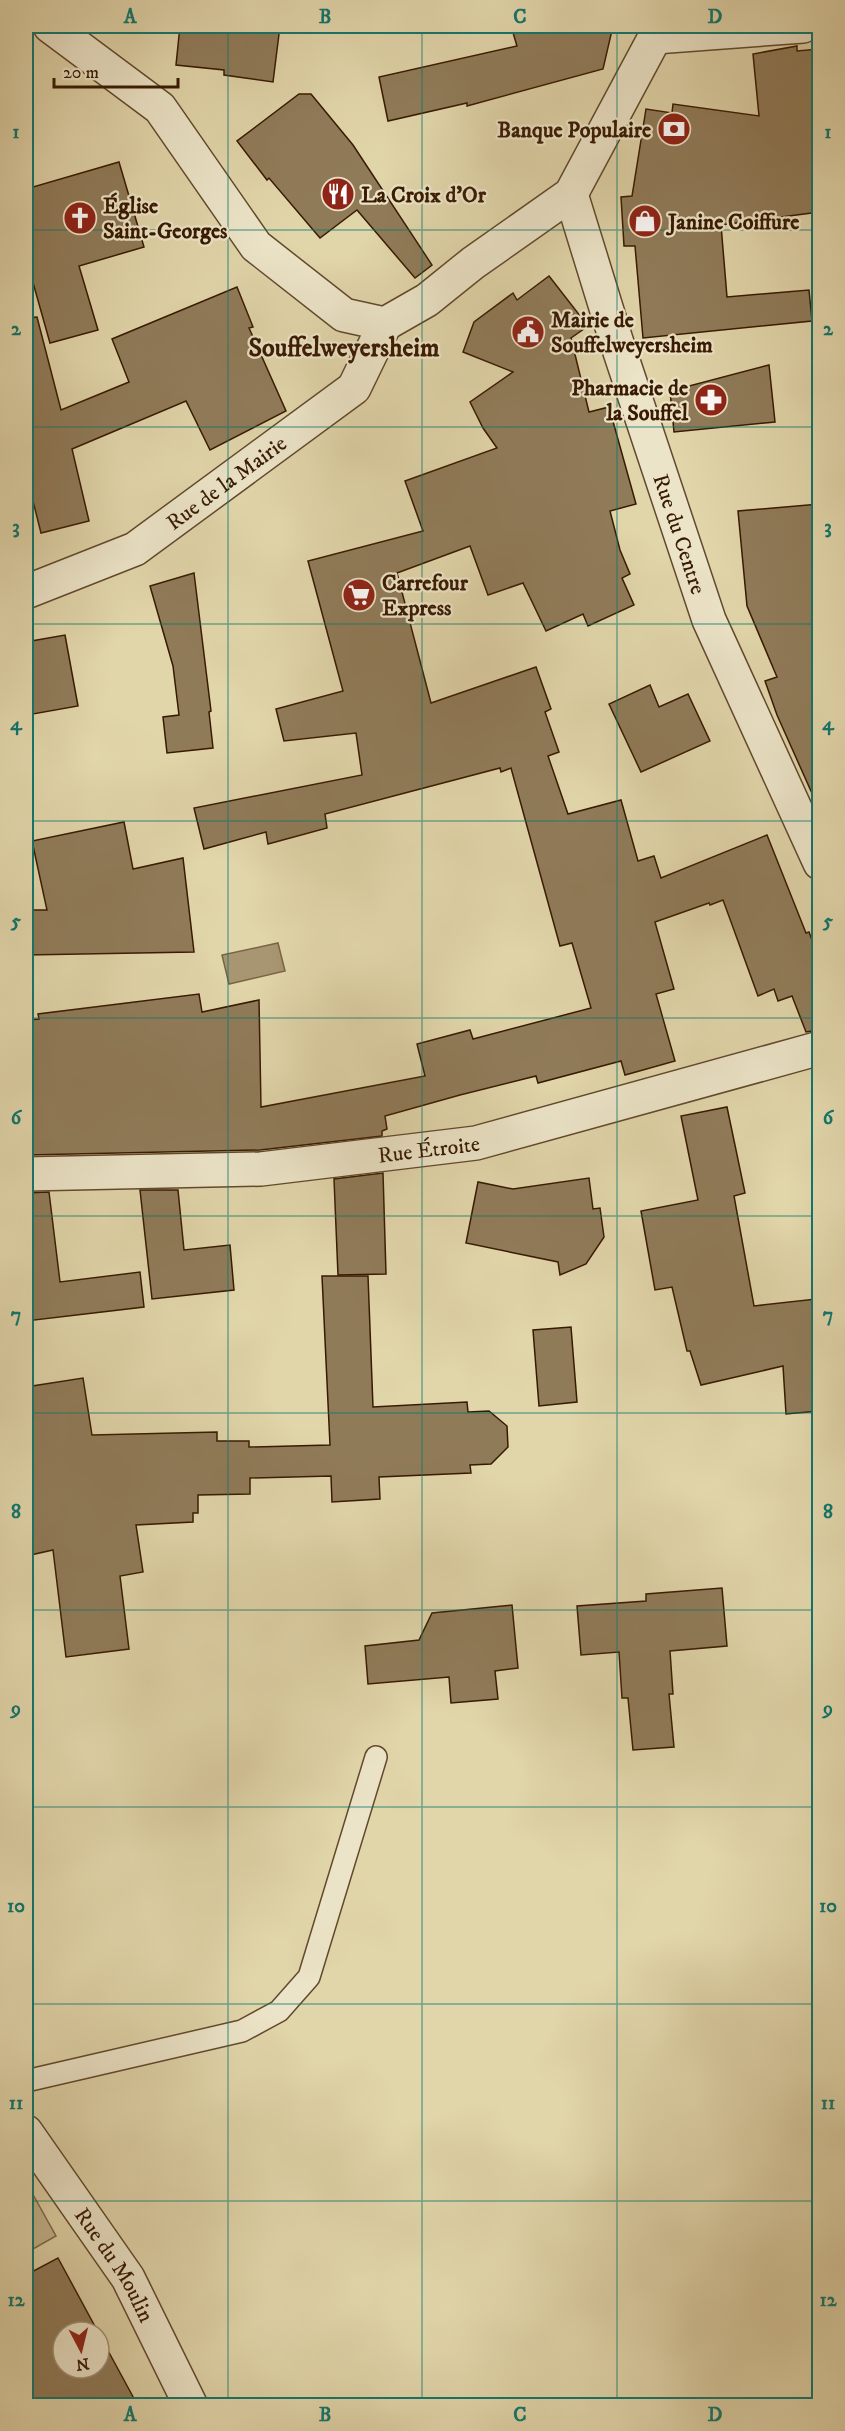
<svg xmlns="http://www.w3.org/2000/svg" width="845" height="2431" font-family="'IM FELL DW Pica',serif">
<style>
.green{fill:#c4b58d;stroke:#7e6848;stroke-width:1.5}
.water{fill:#a89571;stroke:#7b6445;stroke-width:1.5}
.building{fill:#907b59;stroke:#381a02;stroke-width:1.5}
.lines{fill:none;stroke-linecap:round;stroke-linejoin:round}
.service-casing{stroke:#62492c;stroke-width:24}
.minor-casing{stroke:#62492c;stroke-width:36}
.tertiary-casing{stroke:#62492c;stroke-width:36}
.service{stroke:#ece4c8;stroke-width:21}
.minor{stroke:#ece4c8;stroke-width:33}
.tertiary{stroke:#ece4c8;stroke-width:33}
.grid{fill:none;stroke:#0f766e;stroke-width:1.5;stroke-opacity:0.55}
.labels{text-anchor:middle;stroke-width:4.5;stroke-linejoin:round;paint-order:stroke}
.poi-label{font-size:22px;font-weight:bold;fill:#381a02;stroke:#ece4c8;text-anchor:start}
.street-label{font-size:22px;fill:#381a02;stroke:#ece4c8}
.quarter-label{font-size:26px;font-weight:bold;fill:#381a02;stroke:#ece4c8}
.neatline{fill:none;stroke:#0f766e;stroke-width:2}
.grid-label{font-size:20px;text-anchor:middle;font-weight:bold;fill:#0f766e}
</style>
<rect width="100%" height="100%" fill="#e1d5aa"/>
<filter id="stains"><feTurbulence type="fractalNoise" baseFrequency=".00333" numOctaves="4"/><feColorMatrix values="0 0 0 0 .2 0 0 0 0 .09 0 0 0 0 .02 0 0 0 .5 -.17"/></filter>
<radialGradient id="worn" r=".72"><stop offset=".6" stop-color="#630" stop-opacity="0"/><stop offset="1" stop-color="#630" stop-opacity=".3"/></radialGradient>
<polygon class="green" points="26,2182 56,2236 26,2253"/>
<polygon class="water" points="278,943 285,971 229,984 222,955"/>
<g class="building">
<polygon points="180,26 280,26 273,82 224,75 224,70 176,65"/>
<polygon points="511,26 613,26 603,69 467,106 467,103 388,121 379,77 517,46"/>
<polygon points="797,46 797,51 819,49 819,212 721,225 727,297 809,290 812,321 643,338 635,246 624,246 621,197 632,196 646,109 672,113 673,104 759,116 753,54"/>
<polygon points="299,94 311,94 353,145 432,265 415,278 357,210 320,238 269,178 267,180 237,141"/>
<polygon points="119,162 144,247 79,266 98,330 50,343 32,279 26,281 26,189"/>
<polygon points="549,276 588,326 571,338 589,412 609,407 636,504 610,511 620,550 630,574 622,578 634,605 588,626 583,614 546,631 523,583 488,595 470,546 397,573 431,703 536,667 551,709 545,712 559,752 548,756 568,814 621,800 638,861 654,856 661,878 767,835 806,933 809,932 819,959 819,1030 806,1032 792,996 778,1001 774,989 758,996 723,900 710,905 709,903 655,922 674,989 656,994 675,1061 625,1075 621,1061 538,1083 536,1076 460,1095 385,1116 387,1129 382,1131 382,1136 260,1150 26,1155 26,1020 39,1019 38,1014 199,994 202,1012 259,1000 261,1107 425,1076 417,1044 470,1030 473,1039 591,1008 572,943 560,946 511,768 501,772 500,768 325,814 327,828 268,844 266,832 204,849 194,808 362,775 356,733 284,741 276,709 343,691 308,561 423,531 405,481 497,448 483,428 470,402 513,372 463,352 474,322 513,293 517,300"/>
<polygon points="237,287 253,327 249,328 286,411 210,450 186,401 72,449 89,521 41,533 26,473 26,318 37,317 61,410 129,382 112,339"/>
<polygon points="769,365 775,422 674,432 670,391"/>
<polygon points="819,504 819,809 777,715 765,681 777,677 747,606 738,511"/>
<polygon points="194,573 211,711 209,712 213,748 167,753 163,717 179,715 173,666 150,586"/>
<polygon points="65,635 78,706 33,714 26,674 26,642"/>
<polygon points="650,685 659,707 688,694 710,741 641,772 609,704"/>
<polygon points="124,822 133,869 183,858 194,952 26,955 26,910 47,910 32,841"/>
<polygon points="727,1107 745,1193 734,1196 754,1306 816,1299 819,1352 819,1411 786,1414 783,1366 701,1385 690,1351 687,1351 672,1287 655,1290 641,1211 698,1200 681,1116"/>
<polygon points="383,1173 386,1274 338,1275 334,1179"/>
<polygon points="589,1178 593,1209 600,1208 604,1237 586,1264 560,1275 558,1262 466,1243 478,1182 513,1189"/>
<polygon points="140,1190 178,1190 184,1250 230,1245 234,1290 152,1299"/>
<polygon points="49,1192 60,1282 140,1272 144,1307 26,1321 26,1193"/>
<polygon points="322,1276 368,1276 373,1407 467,1402 468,1412 489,1411 507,1426 508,1447 491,1464 470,1465 471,1473 379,1477 380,1499 332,1502 331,1476 250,1478 250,1494 198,1495 198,1513 193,1513 193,1522 136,1525 143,1572 120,1576 129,1649 66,1657 53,1550 26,1556 26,1387 83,1378 92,1435 217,1432 217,1441 249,1441 249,1447 330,1445"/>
<polygon points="571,1327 577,1402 539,1406 533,1330"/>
<polygon points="722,1588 727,1646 670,1651 673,1694 669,1694 674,1747 633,1750 628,1698 622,1698 619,1652 581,1655 577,1606 646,1601 646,1594"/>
<polygon points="512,1605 518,1668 495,1671 498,1699 451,1703 449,1677 368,1684 365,1646 419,1640 432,1613"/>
<polygon points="58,2258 98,2332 63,2332 63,2368 99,2368 99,2334 138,2406 26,2406 26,2275"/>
</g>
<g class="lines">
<defs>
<polyline id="service" points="26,2081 242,2031 279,2011 309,1977 376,1757"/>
<g id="minor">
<polyline points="655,37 803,26"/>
<path id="s1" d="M571,194l45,146 93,280 111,243"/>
<path id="s2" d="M26,592l109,-43 219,-161 31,-64"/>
<path id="s3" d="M26,1174l235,-5 215,-26 344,-95"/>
<path id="s4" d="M26,2132l102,146 63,128"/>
</g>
<polyline id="tertiary" points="50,26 160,108 256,246 344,315 385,324 427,300 473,263 571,194 655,37 654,26"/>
</defs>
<use href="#service" class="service-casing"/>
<use href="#minor" class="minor-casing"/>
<use href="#tertiary" class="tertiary-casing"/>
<use href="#service" class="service"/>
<use href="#minor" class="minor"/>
<use href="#tertiary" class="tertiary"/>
</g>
<path class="grid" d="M228,26v2380M422,26v2380M617,26v2380M26,230h794M26,427h794M26,624h794M26,821h794M26,1018h794M26,1216h794M26,1413h794M26,1610h794M26,1807h794M26,2004h794M26,2201h794"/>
<defs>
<symbol id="bank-disc" viewBox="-11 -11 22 22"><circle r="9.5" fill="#8f2418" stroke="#ece4c8"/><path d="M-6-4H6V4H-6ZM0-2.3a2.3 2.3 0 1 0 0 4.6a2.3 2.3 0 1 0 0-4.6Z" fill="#fff"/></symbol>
<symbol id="restaurant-disc" viewBox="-11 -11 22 22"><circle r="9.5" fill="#8f2418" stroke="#ece4c8"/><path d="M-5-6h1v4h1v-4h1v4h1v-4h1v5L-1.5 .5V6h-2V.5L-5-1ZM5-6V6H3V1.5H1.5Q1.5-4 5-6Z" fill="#fff"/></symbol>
<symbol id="church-disc" viewBox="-11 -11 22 22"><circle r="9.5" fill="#8f2418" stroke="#ece4c8"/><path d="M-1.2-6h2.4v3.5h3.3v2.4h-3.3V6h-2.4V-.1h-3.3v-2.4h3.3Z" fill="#fff"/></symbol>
<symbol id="shop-disc" viewBox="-11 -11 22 22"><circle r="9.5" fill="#8f2418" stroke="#ece4c8"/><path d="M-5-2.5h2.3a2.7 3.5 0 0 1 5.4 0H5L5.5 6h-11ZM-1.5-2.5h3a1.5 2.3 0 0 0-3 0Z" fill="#fff"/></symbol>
<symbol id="civic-disc" viewBox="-11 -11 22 22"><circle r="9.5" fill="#8f2418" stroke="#ece4c8"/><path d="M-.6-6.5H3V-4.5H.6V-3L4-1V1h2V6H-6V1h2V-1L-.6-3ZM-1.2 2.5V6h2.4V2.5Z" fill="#fff"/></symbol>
<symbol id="pharmacy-disc" viewBox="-11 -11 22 22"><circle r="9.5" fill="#8f2418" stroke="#ece4c8"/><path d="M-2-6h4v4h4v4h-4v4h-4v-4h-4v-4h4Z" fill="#fff"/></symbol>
<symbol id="supermarket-disc" viewBox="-11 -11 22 22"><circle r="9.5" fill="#8f2418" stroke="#ece4c8"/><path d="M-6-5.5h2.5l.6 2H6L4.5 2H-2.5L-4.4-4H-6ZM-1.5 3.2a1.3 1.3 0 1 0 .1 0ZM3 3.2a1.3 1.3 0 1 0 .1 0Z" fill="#fff"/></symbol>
</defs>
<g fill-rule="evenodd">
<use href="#bank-disc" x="655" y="110" width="38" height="38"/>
<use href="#restaurant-disc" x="319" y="175" width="38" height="38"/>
<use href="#church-disc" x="61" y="199" width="38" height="38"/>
<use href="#shop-disc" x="626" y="202" width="38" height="38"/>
<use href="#civic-disc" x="509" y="313" width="38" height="38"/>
<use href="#pharmacy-disc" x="692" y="381" width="38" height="38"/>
<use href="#supermarket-disc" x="340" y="576" width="38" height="38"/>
</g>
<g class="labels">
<g class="poi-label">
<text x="651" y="137" text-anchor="end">Banque Populaire</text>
<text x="361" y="202">La Croix d'Or</text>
<text x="103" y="213">Église<tspan x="103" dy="25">Saint-Georges</tspan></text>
<text x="668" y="229">Janine Coiffure</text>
<text x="551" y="327">Mairie de<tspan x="551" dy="25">Souffelweyersheim</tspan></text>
<text x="688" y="395" text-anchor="end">Pharmacie de<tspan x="688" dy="25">la Souffel</tspan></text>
<text x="382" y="590">Carrefour<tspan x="382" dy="25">Express</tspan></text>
</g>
<g class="street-label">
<text dy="8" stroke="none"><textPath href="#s2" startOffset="230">Rue de la Mairie</textPath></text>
<text dy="8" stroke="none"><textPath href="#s1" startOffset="357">Rue du Centre</textPath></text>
<text dy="8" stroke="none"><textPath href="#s3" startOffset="404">Rue Étroite</textPath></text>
<text dy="8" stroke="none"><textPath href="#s4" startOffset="160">Rue du Moulin</textPath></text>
</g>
<g class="quarter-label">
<text x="344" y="356">Souffelweyersheim</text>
</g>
</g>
<rect width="845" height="2431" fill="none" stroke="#e1d5aa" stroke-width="66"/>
<g transform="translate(81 2350) rotate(173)"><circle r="28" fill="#ece4c8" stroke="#a49379" stroke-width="1.5"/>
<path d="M0-4.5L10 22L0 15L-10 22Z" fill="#8f2418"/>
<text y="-9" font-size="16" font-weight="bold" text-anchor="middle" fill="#381a02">N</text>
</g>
<path d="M54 78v9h124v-9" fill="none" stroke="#381a02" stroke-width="3"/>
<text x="63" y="78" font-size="18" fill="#381a02" stroke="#ece4c8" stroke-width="4.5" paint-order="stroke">20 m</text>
<rect x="33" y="33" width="779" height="2365" class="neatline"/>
<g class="grid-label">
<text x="130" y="23">A</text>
<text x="325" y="23">B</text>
<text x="520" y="23">C</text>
<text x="715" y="23">D</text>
<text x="16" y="138">1</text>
<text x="828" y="138">1</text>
<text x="16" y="335">2</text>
<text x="828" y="335">2</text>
<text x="16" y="533">3</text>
<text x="828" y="533">3</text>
<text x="16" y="730">4</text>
<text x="828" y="730">4</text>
<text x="16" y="927">5</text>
<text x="828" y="927">5</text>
<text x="16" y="1124">6</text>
<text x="828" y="1124">6</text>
<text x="16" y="1321">7</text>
<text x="828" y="1321">7</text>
<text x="16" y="1518">8</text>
<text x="828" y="1518">8</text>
<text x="16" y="1715">9</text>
<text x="828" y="1715">9</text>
<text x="16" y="1912">10</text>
<text x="828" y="1912">10</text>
<text x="16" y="2109">11</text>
<text x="828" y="2109">11</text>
<text x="16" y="2306">12</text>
<text x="828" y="2306">12</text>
<text x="130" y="2421">A</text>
<text x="325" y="2421">B</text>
<text x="520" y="2421">C</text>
<text x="715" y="2421">D</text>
</g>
<rect width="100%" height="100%" filter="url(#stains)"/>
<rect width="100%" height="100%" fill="url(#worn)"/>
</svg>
